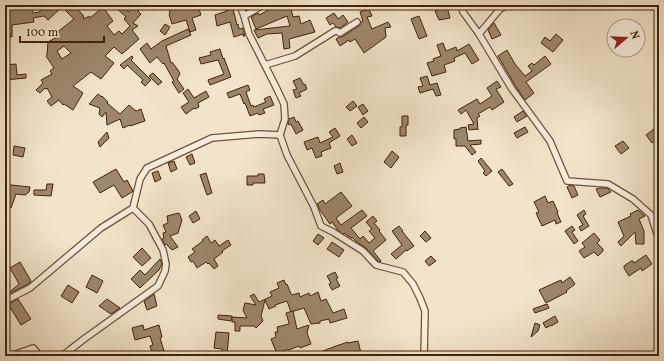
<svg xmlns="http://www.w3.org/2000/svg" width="664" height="361" font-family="Vollkorn,serif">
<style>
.building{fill:#9d876d;stroke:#402308;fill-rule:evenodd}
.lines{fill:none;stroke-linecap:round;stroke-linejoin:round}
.minor-casing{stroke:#6c5339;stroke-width:8}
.minor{stroke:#f7eddd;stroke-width:5.5}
</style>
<rect width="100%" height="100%" fill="#f2e4cb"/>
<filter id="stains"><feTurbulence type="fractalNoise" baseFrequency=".005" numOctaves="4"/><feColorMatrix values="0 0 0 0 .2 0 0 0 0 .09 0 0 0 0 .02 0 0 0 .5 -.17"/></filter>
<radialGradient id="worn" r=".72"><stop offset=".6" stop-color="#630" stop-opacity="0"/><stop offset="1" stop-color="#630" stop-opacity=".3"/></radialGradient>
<g class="building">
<polygon points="9,5 31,5 33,13 39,12 46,5 64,5 48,20 44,16 33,18 34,22 12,25 12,37 5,35 5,6"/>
<path d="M70,5h3l10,10 1,4 5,-3 1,2 13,-11 10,14 -6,5 7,9 5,-4 3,3 8,-8 -6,-7 2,-2 -13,-12h7l9,7 6,-7h9l-6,6 3,3 -8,9 5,3 -6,4 7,9 -17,15 -8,-7 -9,9 9,7 -13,16 -10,-7 -18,14 10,7 -10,17 -9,-6 -1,1 -4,-5 -8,6 -4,-5 5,-4 -5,-9 -1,1 -1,-1 -5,5 -4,-3 7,-7 -2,-3 11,-6 -2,-3 4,-3 -8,-12 1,-1 1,-13 9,-5 -2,-3 19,-15 -9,-9zM64,46l7,7 -9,6 -5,-8z"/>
<polygon points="168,5 173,5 174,8 176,8 177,9 188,5 207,5 207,6 199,9 201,15 192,18 196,30 190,32 186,20 172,24 169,14 170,13"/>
<polygon points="226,5 232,5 237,25 238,24 239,29 243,28 245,36 243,36 243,34 234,37 230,22 217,26 215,15 227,11"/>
<polygon points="267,5 290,5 293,17 299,16 301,24 310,20 315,32 289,39 290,48 284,49 282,33 267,34 258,38 254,30 290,26 287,16 256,29 251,17 258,13 259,15 269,10 267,7"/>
<polygon points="447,7 450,18 439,20 435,11"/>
<polygon points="369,9 372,16 367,17 372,29 388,22 391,27 385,28 386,37 364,53 355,39 350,42 349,40 340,46 336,39 339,37 342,37 360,25 361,22 363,21 360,12"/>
<polygon points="334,13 338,19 343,15 348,22 340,28 336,27 333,23 330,25 326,18"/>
<polygon points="419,16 427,36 419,39 411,19"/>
<polygon points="494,23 501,35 492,39 488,30"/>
<polygon points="165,24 170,27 165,35 160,31"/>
<polygon points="188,29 191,35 166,46 171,63 172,62 178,70 180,74 177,79 184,89 179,93 172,82 174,81 164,63 163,64 157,57 150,63 140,49 147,43 151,49 162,41"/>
<polygon points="556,34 563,40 553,52 541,43 545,37 550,41"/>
<polygon points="443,43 446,51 456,47 457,51 469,44 479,60 472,64 465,53 454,58 455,61 444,65 446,72 432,76 427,63 434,61 433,59 441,56 437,45"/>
<polygon points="220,49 223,59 224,58 231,77 210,85 208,80 224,74 218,60 201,64 199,58 211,55 210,52"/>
<polygon points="507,50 515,64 525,76 532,71 528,66 532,63 534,65 545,56 551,64 526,82 534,93 525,100 516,87 498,56"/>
<polygon points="132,56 133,58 131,60 151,80 145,86 141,82 143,80 127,65 124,69 120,65"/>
<polygon points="16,64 17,75 26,74 26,78 5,80 5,65"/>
<polygon points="153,73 162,82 158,85 149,76"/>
<polygon points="427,76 430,85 437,83 441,95 436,96 433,89 420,93 418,87 423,86 420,78"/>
<polygon points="300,78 304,85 305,84 307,89 299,93 301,96 296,98 293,90 297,89 293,81"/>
<polygon points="497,81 501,87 496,89 504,102 492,110 490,107 478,114 480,116 477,118 478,130 477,129 469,130 468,125 474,124 466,110 461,114 458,110 477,99 480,104 492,96 487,88"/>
<polygon points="248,85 250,90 246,92 251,106 253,105 254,107 266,102 264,99 270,96 274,105 263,109 265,113 259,115 258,113 250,116 245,103 244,104 240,94 229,98 227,93"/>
<polygon points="188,89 194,98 206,91 209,97 198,103 199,107 195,109 194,108 186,114 181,107 189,102 183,93"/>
<polygon points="98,94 102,97 102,96 108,102 107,103 120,114 129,105 136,111 141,109 145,121 130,126 130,125 123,128 120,119 107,125 106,112 102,117 99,114 100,108 89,104"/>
<polygon points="353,101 357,106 350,111 346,107"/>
<polygon points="363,104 368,111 363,115 358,107"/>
<polygon points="523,111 527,116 517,122 514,117"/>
<polygon points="402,116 408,116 408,125 406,125 406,136 400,136 400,127 402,127"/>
<polygon points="294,117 296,122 298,121 303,130 296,134 291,124 289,125 288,123 289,119"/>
<polygon points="364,117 368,122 361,128 357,123"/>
<polygon points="466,127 468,141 481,140 481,144 470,145 476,152 472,155 465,146 456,146 456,139 454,139 454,130 460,129 460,128"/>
<polygon points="525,127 528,132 517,138 514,133"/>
<polygon points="335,128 340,136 329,143 331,148 321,152 322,156 316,158 312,148 307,150 304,142 318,137 320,143 333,137 329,132"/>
<polygon points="654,129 659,137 652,143 646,135"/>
<polygon points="107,132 109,138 100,147 98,142"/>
<polygon points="352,135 357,143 352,146 347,139"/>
<polygon points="623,141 629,148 621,154 615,146"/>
<polygon points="14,146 25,148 23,157 13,155"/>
<polygon points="392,151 399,157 391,168 384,162"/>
<polygon points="192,154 195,163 190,165 186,157"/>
<polygon points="481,158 492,171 486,176 483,173 485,171 478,161"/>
<polygon points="174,161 177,169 171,172 168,163"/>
<polygon points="340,163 343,172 337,174 334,166"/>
<polygon points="116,169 124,182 127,180 133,191 132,192 122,198 114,185 100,193 93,182"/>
<polygon points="502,169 513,184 509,186 498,172"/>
<polygon points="158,171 161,179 155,182 152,173"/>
<polygon points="206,173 212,193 207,195 200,175"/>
<polygon points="258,174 264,174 265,183 253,183 253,185 247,185 247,176 258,176"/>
<polygon points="5,184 11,185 30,187 29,192 25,195 16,194 11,208 5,209"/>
<polygon points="47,184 53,184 51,196 34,195 34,190 46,190"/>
<polygon points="570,185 574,186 578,195 572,198 567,187"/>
<polygon points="600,188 607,188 611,192 600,197 596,189"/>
<polygon points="341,192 352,206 336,218 341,225 362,210 367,216 351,228 360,239 363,236 369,243 375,238 369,231 372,229 366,222 373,216 377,221 374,223 380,230 379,231 386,240 373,251 381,261 380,262 378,261 366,248 356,241 352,237 351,238 344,233 343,234 338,230 332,222 330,224 320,210 317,204 323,200 325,204"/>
<polygon points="545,196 548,203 553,201 558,212 557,213 561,222 556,224 555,220 542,226 536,213 539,212 534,202"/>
<polygon points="584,210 586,214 583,216 589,226 581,231 579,227 583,225 577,215"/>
<polygon points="638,210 645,216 639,219 644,231 644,244 636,244 635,232 621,246 618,242 624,236 618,222 631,216 630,214"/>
<polygon points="196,211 200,219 193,223 189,216"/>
<polygon points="179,213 182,220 178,233 170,236 178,247 172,250 166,244 165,245 162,239 164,238 163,233 166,232 163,225 168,223 167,216"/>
<polygon points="399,226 403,231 402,231 414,246 407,251 406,250 396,259 391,254 402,245 392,231"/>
<polygon points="572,226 575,230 572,232 578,241 574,244 565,231"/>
<polygon points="425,231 431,238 426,242 420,236"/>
<polygon points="594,233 600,240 597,243 603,249 603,251 598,256 594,252 584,258 579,251 585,247 582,243"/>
<polygon points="318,234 324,238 318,245 313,241"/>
<polygon points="207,236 211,243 215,240 219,246 228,240 231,245 222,251 223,252 214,259 218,266 214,269 209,263 208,264 206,262 197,268 193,261 191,262 188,257 195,252 192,249 203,241 202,240"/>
<polygon points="332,242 344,250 339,257 327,249"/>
<polygon points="142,248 151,258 142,266 133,257"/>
<polygon points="646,255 652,264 642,271 641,268 629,276 624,268 624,266 631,261 633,261 634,263"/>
<polygon points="431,256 436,261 429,266 425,261"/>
<polygon points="160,259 162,264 159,270 140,288 131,279 140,270 145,275"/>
<polygon points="20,262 31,281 28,284 5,296 19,284 10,268"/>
<polygon points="335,272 338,278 336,279 340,286 332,290 329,284 331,283 327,276"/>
<polygon points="92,275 103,281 97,293 86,287"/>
<polygon points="570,277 575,284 566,291 567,292 546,303 539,290 561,280 562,283"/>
<polygon points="284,280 286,285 287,284 291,294 292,295 299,293 300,297 309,293 310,296 318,292 321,301 326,299 333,313 344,309 347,318 330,323 329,319 320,321 320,323 311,324 304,308 291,312 287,301 275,305 276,306 269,309 265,300 261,316 263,321 256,328 254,326 240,326 240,331 235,331 235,322 232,322 232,317 247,318 243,310 245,303 256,305 250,296 254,294 259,302 272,296 270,292 279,288 277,283"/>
<polygon points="68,285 79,292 72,303 61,296"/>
<polygon points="154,294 157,306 147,310 144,301"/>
<polygon points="18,299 31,319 21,325 8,304"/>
<polygon points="107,299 120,308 111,314 99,306"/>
<polygon points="547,304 549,308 535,313 533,309"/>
<polygon points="293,311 297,329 309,325 307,333 311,344 300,348 299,346 289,350 288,349 277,354 271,339 276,337 275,332 278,332 277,327 289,324 289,323 286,313"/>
<polygon points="218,315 232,316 231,321 218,319"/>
<polygon points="555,316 558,322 551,326 551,325 546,328 543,323"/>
<polygon points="535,323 540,325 538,331 531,337"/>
<polygon points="143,325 144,330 159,325 162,337 160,338 165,354 159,356 153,356 150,346 153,345 150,336 135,340 132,328"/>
<polygon points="216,332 229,333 227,355 222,354 222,349 214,348"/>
<polygon points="358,341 361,353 356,354 356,353 347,356 310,356 336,346 348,342 348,343"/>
</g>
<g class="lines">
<defs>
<g id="minor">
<polyline points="240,5 244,16 249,34 276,87 284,104 285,119 280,135 287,155 314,207 321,226 333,232 363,251 376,265 403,272 413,284 420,298 425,311 424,356"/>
<polyline points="461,5 463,12 479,34 512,89 550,141 567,181 608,184 633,199 651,215 659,240"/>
<polyline points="244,16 263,5"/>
<polyline points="479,34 500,9 508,5"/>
<polyline points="265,65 295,56 335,31 337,31 340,33 357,22"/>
<polyline points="5,301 30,288 101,228 133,208 140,179 147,168 212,138 259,134 280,135"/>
<polyline points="10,356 33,348 40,356"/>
<polyline points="62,356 84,339 158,286 165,271 166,264 163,250 149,224 133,208"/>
</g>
</defs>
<use href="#minor" class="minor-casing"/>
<use href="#minor" class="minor"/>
</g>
<rect width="664" height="361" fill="none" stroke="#f2e4cb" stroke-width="20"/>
<rect x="6" y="6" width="652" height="349" fill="none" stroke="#402308" stroke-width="2"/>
<rect x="10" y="10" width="644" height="341" fill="none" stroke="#402308"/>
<g transform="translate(626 38) rotate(71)"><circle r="19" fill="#f7eddd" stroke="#ae9c88"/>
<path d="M0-3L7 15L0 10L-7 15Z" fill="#8f2418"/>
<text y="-6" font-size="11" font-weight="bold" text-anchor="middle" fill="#402308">N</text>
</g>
<path d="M20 36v6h84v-6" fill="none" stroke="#402308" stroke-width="2"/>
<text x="26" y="36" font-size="12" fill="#402308" stroke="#f7eddd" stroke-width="3" paint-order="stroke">100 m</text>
<rect width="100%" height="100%" filter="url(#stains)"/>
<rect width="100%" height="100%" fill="url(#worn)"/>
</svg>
